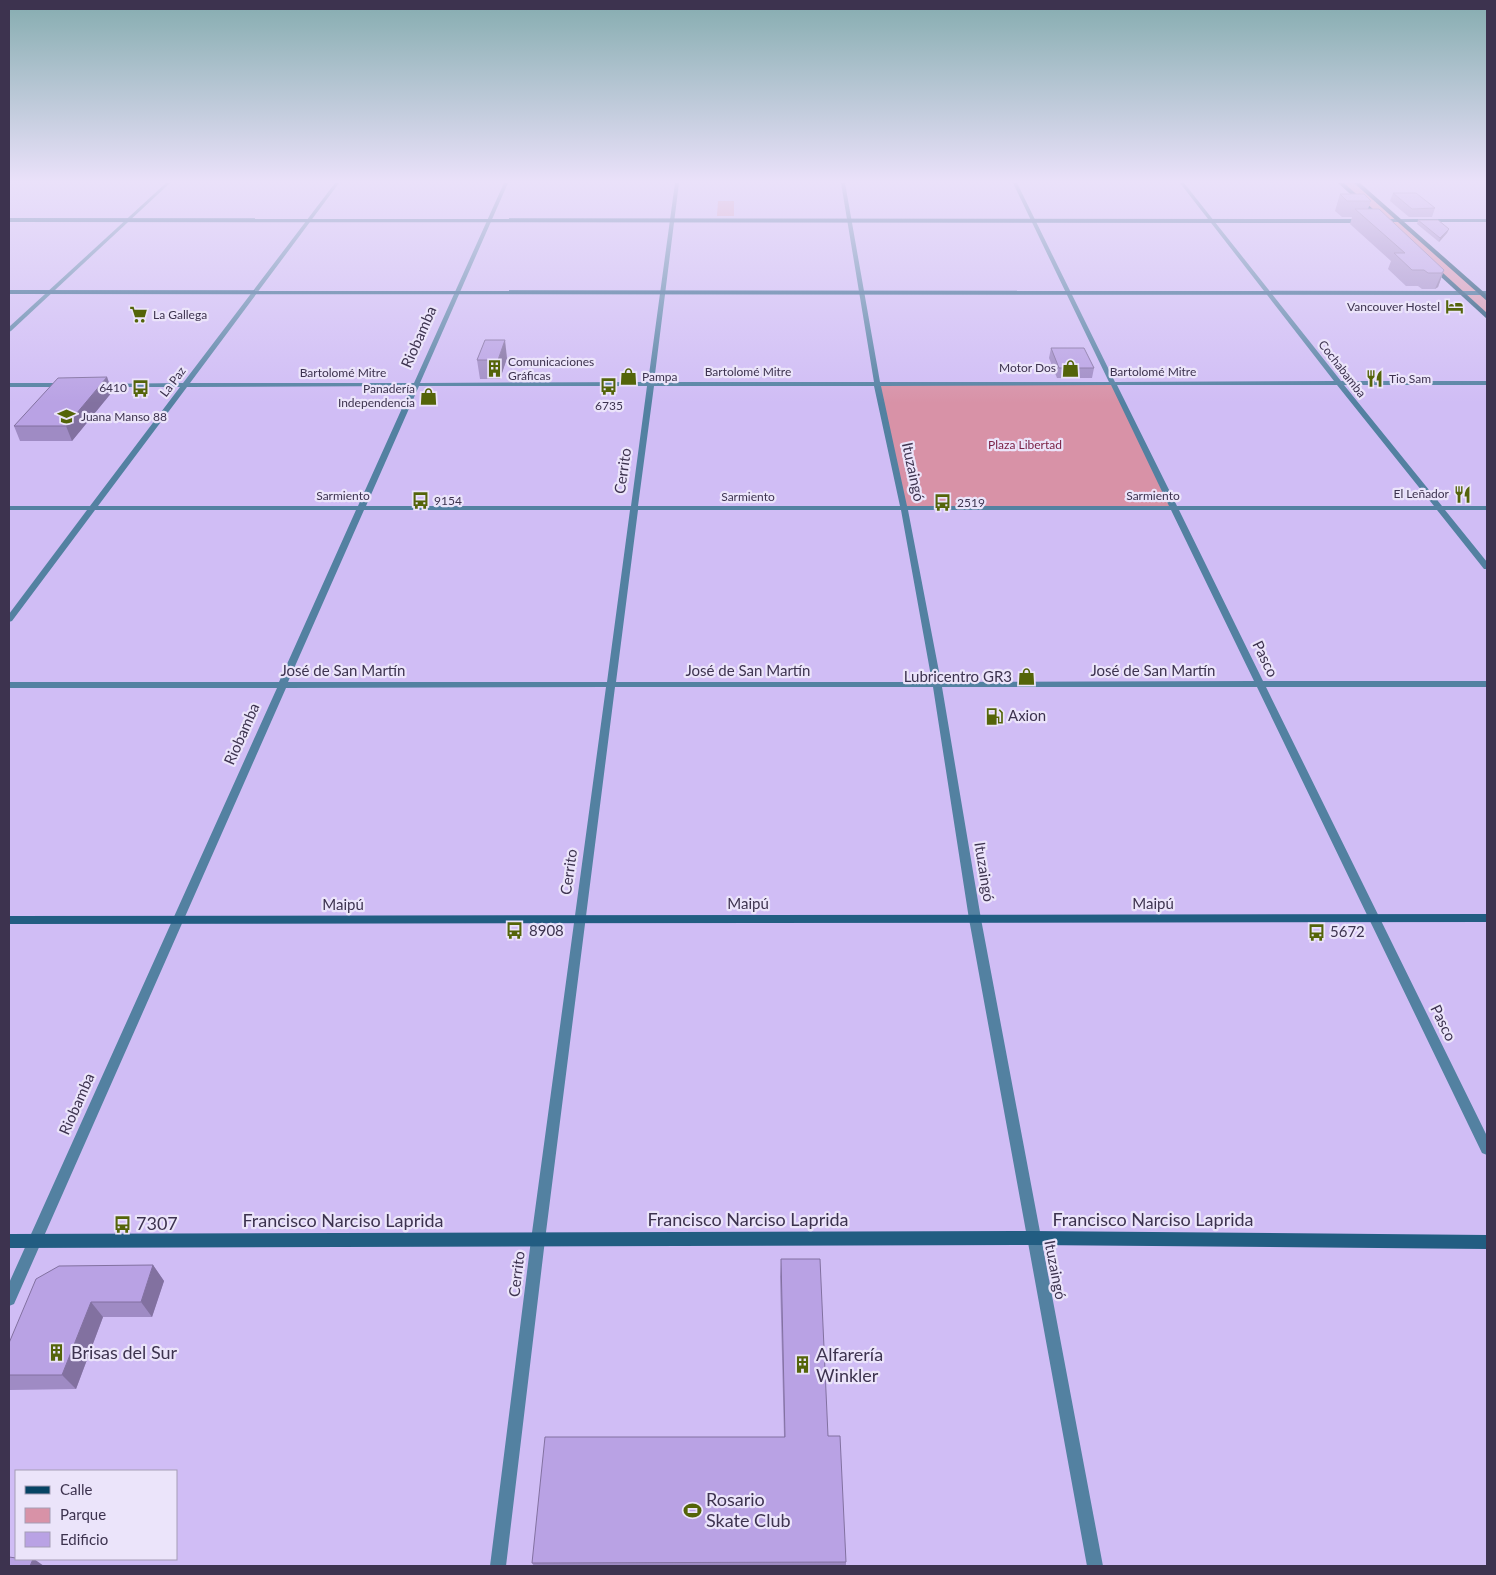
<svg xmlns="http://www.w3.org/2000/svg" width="1496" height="1575" font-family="Lato,sans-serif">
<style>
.green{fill:#d892a7}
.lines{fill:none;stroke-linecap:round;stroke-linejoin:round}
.minor{fill:#5381a1;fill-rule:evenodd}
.secondary{fill:#225d82;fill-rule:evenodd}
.primary{fill:#064364;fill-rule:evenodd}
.wall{fill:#9f8bc4}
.shaded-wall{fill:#8271a0}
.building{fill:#b9a2e4;stroke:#8271a0}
.labels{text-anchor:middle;stroke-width:4.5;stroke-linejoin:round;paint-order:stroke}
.far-poi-label{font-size:12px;fill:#3d334f;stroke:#ebe4fa;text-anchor:start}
.far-street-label{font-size:12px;fill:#3d334f;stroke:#ebe4fa}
.far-park-label{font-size:12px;fill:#7b2246;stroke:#ebe4fa}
.street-label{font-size:15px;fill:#3d334f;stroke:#ebe4fa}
.poi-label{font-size:15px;fill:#3d334f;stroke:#ebe4fa;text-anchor:start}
.near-street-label{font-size:18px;fill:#3d334f;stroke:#ebe4fa}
.near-poi-label{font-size:18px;fill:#3d334f;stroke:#ebe4fa;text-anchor:start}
</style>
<rect width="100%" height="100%" fill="#d0bdf5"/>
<g class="green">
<polygon points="1341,183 1357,183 1487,299 1487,317"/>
<polygon points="718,201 734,201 734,216 717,216"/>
<polygon points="877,383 1113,383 1173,507 904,508"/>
</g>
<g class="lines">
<g class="minor">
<polygon points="166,183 170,183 11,331 9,332 9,327"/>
<path d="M335,183h4l-149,200h224l90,-200h4l-88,200 228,-1 27,-199h4l-25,199h220l-33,-199h4l35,199h229l-96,-199h4l98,199 219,-1 -154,-198h4l157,198h146v4h-143l98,121h45v4h-42l42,52v7h-3l-47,-59h-258l84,171h224v6h-221l221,449v19l-5,-2 -225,-466h-315l39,232 122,647h-16l-118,-647 -36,-232h-318l-70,553 -39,326h-16l41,-326 75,-553 -320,1 -272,616 -5,2v-23l268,-595h-268v-6h270l77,-172h-261l-83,111 -3,1v-8l78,-104h-78v-4h81l90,-119h-84l-2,-1v-2l89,-1zM1111,385l58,121h-262l-26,-120zM1117,385h220l97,121h-257zM412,386l-54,120h-260l89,-119zM419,386h228l-16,120h-265zM654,386h220l26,120h-262zM364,510h266l-23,172h-319zM638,510h263l31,172h-316zM908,510h263l83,171 -313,1z"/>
<polygon points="9,383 64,383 67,385 64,387 9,387"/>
</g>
<g class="secondary">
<polygon points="9,218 1364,219 1367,221 1364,223 9,222"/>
<polygon points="1378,219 1487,219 1487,222 1376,222"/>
<polygon points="9,290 1487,291 1487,295 9,294"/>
<polygon points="1487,914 1487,922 9,924 9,916"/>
<polygon points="1033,1231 1487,1235 1487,1249 1033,1245 9,1248 9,1234"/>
</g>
<g class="primary">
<polygon points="1338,183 1344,183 1384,219 1384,221 1380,221"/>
<polygon points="1354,183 1360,183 1487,295 1487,301"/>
<polygon points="1428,263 1432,263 1487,313 1487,319 1428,265"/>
</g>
</g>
<g class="wall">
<polygon points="1393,193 1435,208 1432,217 1409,217 1390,201"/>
<polygon points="1340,194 1371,201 1368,209 1444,270 1438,287 1435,289 1422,289 1418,286 1406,286 1388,269 1391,261 1350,224 1352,217 1342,217 1335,211"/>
<polygon points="1418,220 1449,229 1447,233 1439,242 1417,224"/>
<polygon points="1051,348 1094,368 1092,378 1057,378 1049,358"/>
<polygon points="507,358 500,379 480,379 477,360"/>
<polygon points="107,377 112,392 72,441 20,441 14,426"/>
<polygon points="781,1259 828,1436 846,1562 846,1566 534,1566 532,1563 784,1437 780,1277"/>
<polygon points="153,1265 164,1281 152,1317 103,1317 76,1389 10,1390 9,1388 9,1343"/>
</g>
<g class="shaded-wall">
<polygon points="1449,229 1447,233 1439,242 1440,238"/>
<polygon points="1444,270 1438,287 1435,289 1442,273"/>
<polygon points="505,340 507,358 500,379 498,360"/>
<polygon points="107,377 112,392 72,441 66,426"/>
<polygon points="153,1265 164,1281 152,1317 141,1302"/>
<polygon points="91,1302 103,1317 76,1389 62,1375"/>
<polygon points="33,1559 34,1559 44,1566 30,1566"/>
</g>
<g class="building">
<polygon points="1393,193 1416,193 1435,208 1412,209"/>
<polygon points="1340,194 1364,194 1371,201 1347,201"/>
<polygon points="1355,209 1379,209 1444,270 1442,273 1428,273 1424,270 1412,270 1394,253 1405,253"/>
<polygon points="1418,220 1438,220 1449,229 1440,238"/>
<polygon points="485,340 505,340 498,360 477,360"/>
<polygon points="1051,348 1084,348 1094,368 1059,368"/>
<polygon points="107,377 66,426 14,426 58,378"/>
<polygon points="781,1259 820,1259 828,1436 840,1436 846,1562 532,1563 545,1437 785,1437"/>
<polygon points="153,1265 141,1302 91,1302 62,1375 9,1375 9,1343 36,1279 59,1266"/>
<polygon points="9,1557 16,1558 16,1559 33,1559 30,1566 9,1566"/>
</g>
<linearGradient id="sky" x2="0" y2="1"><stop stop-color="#85acaf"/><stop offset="0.45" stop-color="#eae1fa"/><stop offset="1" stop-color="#eae1fa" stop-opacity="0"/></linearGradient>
<rect width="1496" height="403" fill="url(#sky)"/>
<defs>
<symbol id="hotel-bare" viewBox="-9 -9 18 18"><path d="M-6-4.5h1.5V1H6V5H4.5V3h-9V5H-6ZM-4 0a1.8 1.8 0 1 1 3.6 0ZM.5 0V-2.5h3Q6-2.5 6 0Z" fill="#546409" stroke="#ebe4fa" stroke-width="2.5" paint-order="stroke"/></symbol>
<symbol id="supermarket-bare" viewBox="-9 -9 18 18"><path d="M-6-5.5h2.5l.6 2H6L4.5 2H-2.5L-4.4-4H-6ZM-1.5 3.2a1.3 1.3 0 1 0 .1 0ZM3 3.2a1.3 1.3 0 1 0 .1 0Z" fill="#546409" stroke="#ebe4fa" stroke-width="2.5" paint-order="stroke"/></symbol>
<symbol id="shop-bare" viewBox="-9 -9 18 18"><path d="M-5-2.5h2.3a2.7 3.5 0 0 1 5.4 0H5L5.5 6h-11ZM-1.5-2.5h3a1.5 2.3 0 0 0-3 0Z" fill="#546409" stroke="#ebe4fa" stroke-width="2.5" paint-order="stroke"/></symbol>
<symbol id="building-bare" viewBox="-9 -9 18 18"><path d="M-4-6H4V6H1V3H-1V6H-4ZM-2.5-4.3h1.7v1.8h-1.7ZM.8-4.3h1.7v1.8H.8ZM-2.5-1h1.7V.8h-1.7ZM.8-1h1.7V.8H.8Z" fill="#546409" stroke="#ebe4fa" stroke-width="2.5" paint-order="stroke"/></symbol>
<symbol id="restaurant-bare" viewBox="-9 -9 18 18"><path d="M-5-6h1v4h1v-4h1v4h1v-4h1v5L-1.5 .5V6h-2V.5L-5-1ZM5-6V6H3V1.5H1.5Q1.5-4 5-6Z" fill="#546409" stroke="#ebe4fa" stroke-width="2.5" paint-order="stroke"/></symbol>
<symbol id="bus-bare" viewBox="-9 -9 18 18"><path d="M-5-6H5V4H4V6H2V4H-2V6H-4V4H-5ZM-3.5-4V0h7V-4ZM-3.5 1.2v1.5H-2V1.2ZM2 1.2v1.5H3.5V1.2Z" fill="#546409" stroke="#ebe4fa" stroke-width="2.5" paint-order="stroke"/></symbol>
<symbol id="school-bare" viewBox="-9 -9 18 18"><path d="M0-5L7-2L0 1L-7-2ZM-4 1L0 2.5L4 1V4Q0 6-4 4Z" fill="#546409" stroke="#ebe4fa" stroke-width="2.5" paint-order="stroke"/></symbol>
<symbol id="fuel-bare" viewBox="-9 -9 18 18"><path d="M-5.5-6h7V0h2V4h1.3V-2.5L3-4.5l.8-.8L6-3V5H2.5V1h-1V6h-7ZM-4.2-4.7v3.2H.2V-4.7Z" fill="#546409" stroke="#ebe4fa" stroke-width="2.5" paint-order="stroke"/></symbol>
<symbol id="stadium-bare" viewBox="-9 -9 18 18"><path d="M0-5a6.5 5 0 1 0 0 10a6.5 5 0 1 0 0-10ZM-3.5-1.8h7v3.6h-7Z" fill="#546409" stroke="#ebe4fa" stroke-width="2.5" paint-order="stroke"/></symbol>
</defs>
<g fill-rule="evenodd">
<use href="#hotel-bare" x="1442" y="294" width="25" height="25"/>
<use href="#supermarket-bare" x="126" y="302" width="25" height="25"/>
<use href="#shop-bare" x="1058" y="356" width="25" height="25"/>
<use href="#building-bare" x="482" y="356" width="25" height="25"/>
<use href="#shop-bare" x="616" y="364" width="25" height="25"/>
<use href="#restaurant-bare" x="1362" y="366" width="25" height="25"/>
<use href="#bus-bare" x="596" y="374" width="25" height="25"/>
<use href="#bus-bare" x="128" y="376" width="25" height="25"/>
<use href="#shop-bare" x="416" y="384" width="25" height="25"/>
<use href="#school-bare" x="54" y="404" width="25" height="25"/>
<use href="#restaurant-bare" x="1450" y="482" width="25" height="25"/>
<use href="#bus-bare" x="408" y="488" width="25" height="25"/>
<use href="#bus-bare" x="930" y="490" width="25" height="25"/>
<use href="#shop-bare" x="1014" y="664" width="25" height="25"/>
<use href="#fuel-bare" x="982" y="704" width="25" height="25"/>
<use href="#bus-bare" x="502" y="918" width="25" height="25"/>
<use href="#bus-bare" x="1304" y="920" width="25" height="25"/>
<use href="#bus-bare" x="110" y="1212" width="25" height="25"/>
<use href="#building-bare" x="44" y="1340" width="25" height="25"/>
<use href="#building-bare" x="790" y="1352" width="25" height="25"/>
<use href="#stadium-bare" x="680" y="1498" width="25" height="25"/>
</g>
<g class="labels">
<g class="far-poi-label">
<text x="1440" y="311" text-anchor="end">Vancouver Hostel</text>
<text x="153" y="319">La Gallega</text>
<text x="508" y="366">Comunicaciones<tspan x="508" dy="14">Gráficas</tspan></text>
<text x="1056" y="372" text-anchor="end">Motor Dos</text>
<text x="642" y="381">Pampa</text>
<text x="1389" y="383">Tio Sam</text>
<text x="127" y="392" text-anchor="end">6410</text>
<text x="415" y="393" text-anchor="end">Panadería<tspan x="415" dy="14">Independencia</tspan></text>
<text x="609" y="410" text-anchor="middle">6735</text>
<text x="81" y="421">Juana Manso 88</text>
<text x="1449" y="498" text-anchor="end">El Leñador</text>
<text x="434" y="505">9154</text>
<text x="957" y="507">2519</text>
</g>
<g class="far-street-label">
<text transform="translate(1342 369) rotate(52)" y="4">Cochabamba</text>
<text x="748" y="376">Bartolomé Mitre</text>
<text x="1153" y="376">Bartolomé Mitre</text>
<text x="343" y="377">Bartolomé Mitre</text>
<text transform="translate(173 382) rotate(-53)" y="4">La Paz</text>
<text x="343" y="500">Sarmiento</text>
<text x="1153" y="500">Sarmiento</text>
<text x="748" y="501">Sarmiento</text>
</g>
<g class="far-park-label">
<text x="1025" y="449">Plaza Libertad</text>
</g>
<g class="street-label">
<text transform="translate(419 337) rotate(-66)" y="5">Riobamba</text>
<text transform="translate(623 471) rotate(-82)" y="5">Cerrito</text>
<text transform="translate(913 472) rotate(78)" y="5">Ituzaingó</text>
<text transform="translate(1265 659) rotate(64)" y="5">Pasco</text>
<text x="343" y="676">José de San Martín</text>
<text x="748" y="676">José de San Martín</text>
<text x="1153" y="676">José de San Martín</text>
<text transform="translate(242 734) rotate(-66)" y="5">Riobamba</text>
<text transform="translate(569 872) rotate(-82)" y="5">Cerrito</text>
<text transform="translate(984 872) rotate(81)" y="5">Ituzaingó</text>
<text x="748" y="909">Maipú</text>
<text x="1153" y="909">Maipú</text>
<text x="343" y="910">Maipú</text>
<text transform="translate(1443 1023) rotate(64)" y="5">Pasco</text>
<text transform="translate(77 1104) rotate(-66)" y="5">Riobamba</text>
<text transform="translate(1055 1270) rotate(79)" y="5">Ituzaingó</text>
<text transform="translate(517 1274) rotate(-83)" y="5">Cerrito</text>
</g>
<g class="poi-label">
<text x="1012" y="682" text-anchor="end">Lubricentro GR3</text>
<text x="1008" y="721">Axion</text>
<text x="529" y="936">8908</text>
<text x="1330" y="937">5672</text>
</g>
<g class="near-street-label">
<text x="748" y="1226">Francisco Narciso Laprida</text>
<text x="1153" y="1226">Francisco Narciso Laprida</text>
<text x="343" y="1227">Francisco Narciso Laprida</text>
</g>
<g class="near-poi-label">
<text x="136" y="1230">7307</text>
<text x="71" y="1359">Brisas del Sur</text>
<text x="816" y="1361">Alfarería<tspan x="816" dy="21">Winkler</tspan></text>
<text x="706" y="1506">Rosario<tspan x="706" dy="21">Skate Club</tspan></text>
</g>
</g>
<rect width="1496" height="1575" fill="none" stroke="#3d334f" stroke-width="20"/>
<rect x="15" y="1470" width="162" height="90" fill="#ebe4fa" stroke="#a59db6"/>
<rect x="25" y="1486" width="25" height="8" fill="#064364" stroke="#a59db6"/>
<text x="60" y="1495" font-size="15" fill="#3d334f">Calle</text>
<rect x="25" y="1508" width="25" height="15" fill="#d892a7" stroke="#a59db6"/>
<text x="60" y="1520" font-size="15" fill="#3d334f">Parque</text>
<rect x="25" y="1532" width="25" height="15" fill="#b9a2e4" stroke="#a59db6"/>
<text x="60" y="1545" font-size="15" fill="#3d334f">Edificio</text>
</svg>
